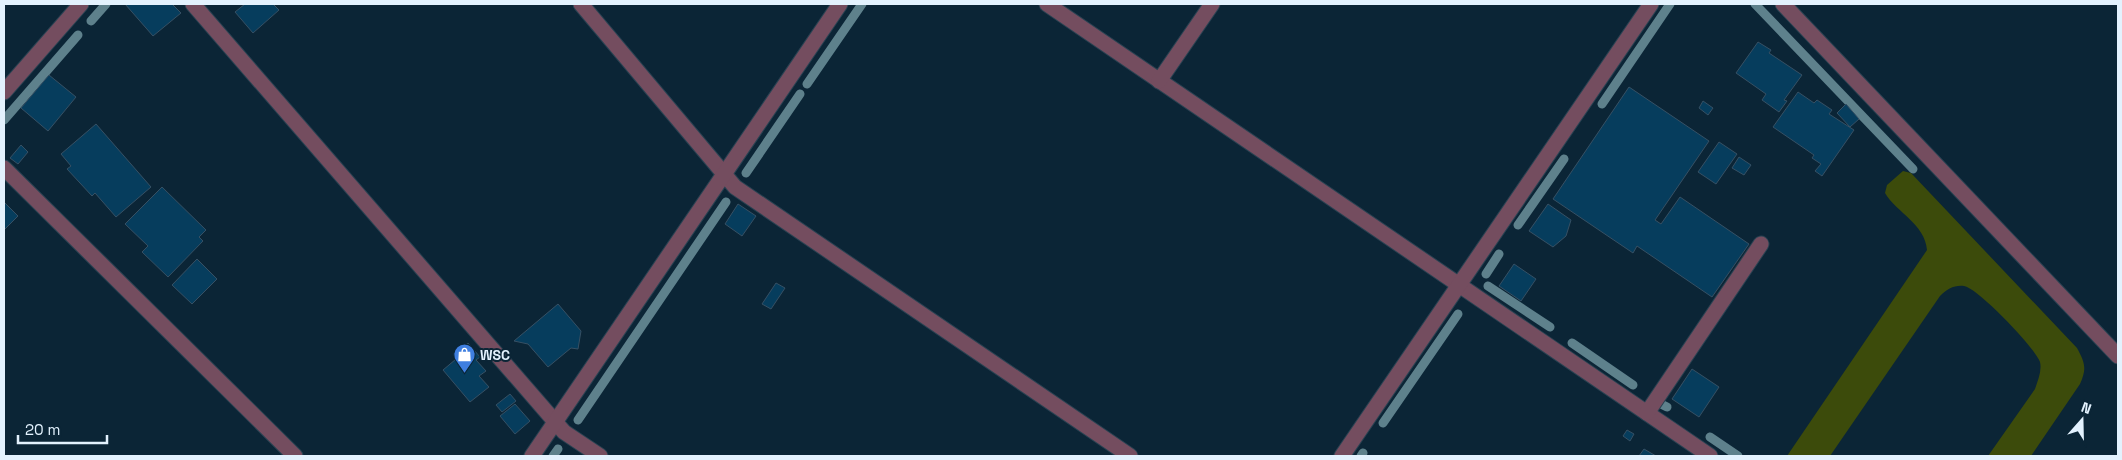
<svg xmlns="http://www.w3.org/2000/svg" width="2122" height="460" font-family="'Space Grotesk',sans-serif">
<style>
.green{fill:#3c4b0b}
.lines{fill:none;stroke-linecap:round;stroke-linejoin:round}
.stream{stroke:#5e818c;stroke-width:9}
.building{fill:#063d5d;stroke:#365064}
.minor-casing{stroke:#294252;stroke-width:17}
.minor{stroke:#744d5f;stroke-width:15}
.labels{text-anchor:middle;stroke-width:4;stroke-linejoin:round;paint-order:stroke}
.poi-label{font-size:14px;font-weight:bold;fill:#e3f2fe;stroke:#0b2536;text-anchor:start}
</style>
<rect width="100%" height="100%" fill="#0b2536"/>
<path class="green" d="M1903,171l8,2 166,175c8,15 10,20 3,36l-49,72h-43l47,-67c3,-9 7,-18 5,-27 -4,-13 -62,-74 -76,-76 -10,-1 -17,3 -24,10l-110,160h-43l140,-206c-2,-26 -30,-37 -42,-57l2,-8z"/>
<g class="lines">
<g class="stream">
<polyline points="1755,4 1913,169"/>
<polyline points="91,21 106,4"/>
<polyline points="807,84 862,4"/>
<polyline points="1602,104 1670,4"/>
<polyline points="4,120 78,35"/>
<polyline points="746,173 800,94"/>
<polyline points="1518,225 1564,159"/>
<polyline points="1486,274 1499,254"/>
<polyline points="1488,286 1550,327"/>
<polyline points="1572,343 1633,385"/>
<polyline points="1661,404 1667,407"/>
<polyline points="578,420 726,202"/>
<polyline points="1383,423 1458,314"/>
<polyline points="1710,437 1738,456"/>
<polyline points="553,456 558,449"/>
<polyline points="1361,456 1363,453"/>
</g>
</g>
<g class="building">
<polygon points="125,4 172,4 181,13 153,36"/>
<polygon points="245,4 273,4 279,10 253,33 235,12"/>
<polygon points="1758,42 1771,50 1769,53 1802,75 1784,100 1787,101 1779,112 1762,100 1766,94 1736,73"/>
<polygon points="49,75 76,97 48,131 21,108"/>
<polygon points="1629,87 1709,141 1655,220 1661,224 1680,197 1749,244 1712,297 1637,246 1633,253 1553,199"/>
<polygon points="1798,92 1814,103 1817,100 1832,110 1829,114 1854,130 1822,176 1815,171 1821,164 1812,158 1814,155 1773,127"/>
<polygon points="1703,101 1713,108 1708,115 1699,108"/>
<polygon points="1846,104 1859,119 1850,127 1837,113"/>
<polygon points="96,124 151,187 116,217 95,193 92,196 67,169 71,166 61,154"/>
<polygon points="1719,142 1737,154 1716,184 1698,172"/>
<polygon points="21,145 28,152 18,164 10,158"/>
<polygon points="1739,157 1751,165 1744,175 1732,168"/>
<polygon points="162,187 206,230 199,237 203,241 168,277 142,252 148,246 125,224"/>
<polygon points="4,202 18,216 4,230"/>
<polygon points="738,204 756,216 742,236 725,224"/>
<polygon points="1548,204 1571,220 1566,236 1553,247 1529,231"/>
<polygon points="197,259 217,279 192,304 172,285"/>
<polygon points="1514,264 1536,279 1521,301 1499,286"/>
<polygon points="776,283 785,288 771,309 762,304"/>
<polygon points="558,304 581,331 578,349 571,348 548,367 528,344 514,341"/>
<polygon points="468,343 480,357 476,360 486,371 479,376 489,387 470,402 443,370 462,354 459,351"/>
<polygon points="1692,369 1719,387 1699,417 1672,399"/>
<polygon points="510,394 516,401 502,412 496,405"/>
<polygon points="515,404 530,421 515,434 500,416"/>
<polygon points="1627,430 1634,434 1630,441 1623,436"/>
<polygon points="1644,449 1656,456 1639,456"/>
</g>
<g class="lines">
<defs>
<g id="minor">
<polyline points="193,4 564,432 600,456"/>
<polyline points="581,4 735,187 1130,456"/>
<polyline points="1047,4 1710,456"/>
<polyline points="1783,4 2118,356"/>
<polyline points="1159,81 1212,4"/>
<polyline points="4,92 81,4"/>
<polyline points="4,168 295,456"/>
<polyline points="1647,413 1761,244"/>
<polyline points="532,456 840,4"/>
<polyline points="1342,456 1651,4"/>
</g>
</defs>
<use href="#minor" class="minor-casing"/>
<use href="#minor" class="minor"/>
</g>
<defs>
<symbol id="shop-pin" viewBox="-11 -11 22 30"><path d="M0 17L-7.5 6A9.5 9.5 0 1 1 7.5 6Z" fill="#3f7fe0" stroke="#0b2536"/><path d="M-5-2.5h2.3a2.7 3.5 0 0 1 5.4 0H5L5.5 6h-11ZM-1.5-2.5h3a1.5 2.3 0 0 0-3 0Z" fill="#fff"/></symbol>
</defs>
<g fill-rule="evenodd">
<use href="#shop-pin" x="452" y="342" width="25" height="34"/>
</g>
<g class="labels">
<g class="poi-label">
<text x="480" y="360">WSC</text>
</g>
</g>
<rect width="2122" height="460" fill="none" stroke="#e3f2fe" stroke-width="10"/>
<g transform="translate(2082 420) rotate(20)" stroke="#0b2536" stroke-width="4" paint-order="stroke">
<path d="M0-4L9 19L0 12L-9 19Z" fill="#e3f2fe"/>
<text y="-8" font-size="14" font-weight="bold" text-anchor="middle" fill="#e3f2fe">N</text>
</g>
<path d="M18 435v8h89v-8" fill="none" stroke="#e3f2fe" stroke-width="2.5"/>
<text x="25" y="435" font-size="15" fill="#e3f2fe" stroke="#0b2536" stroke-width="4" paint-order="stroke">20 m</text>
</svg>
